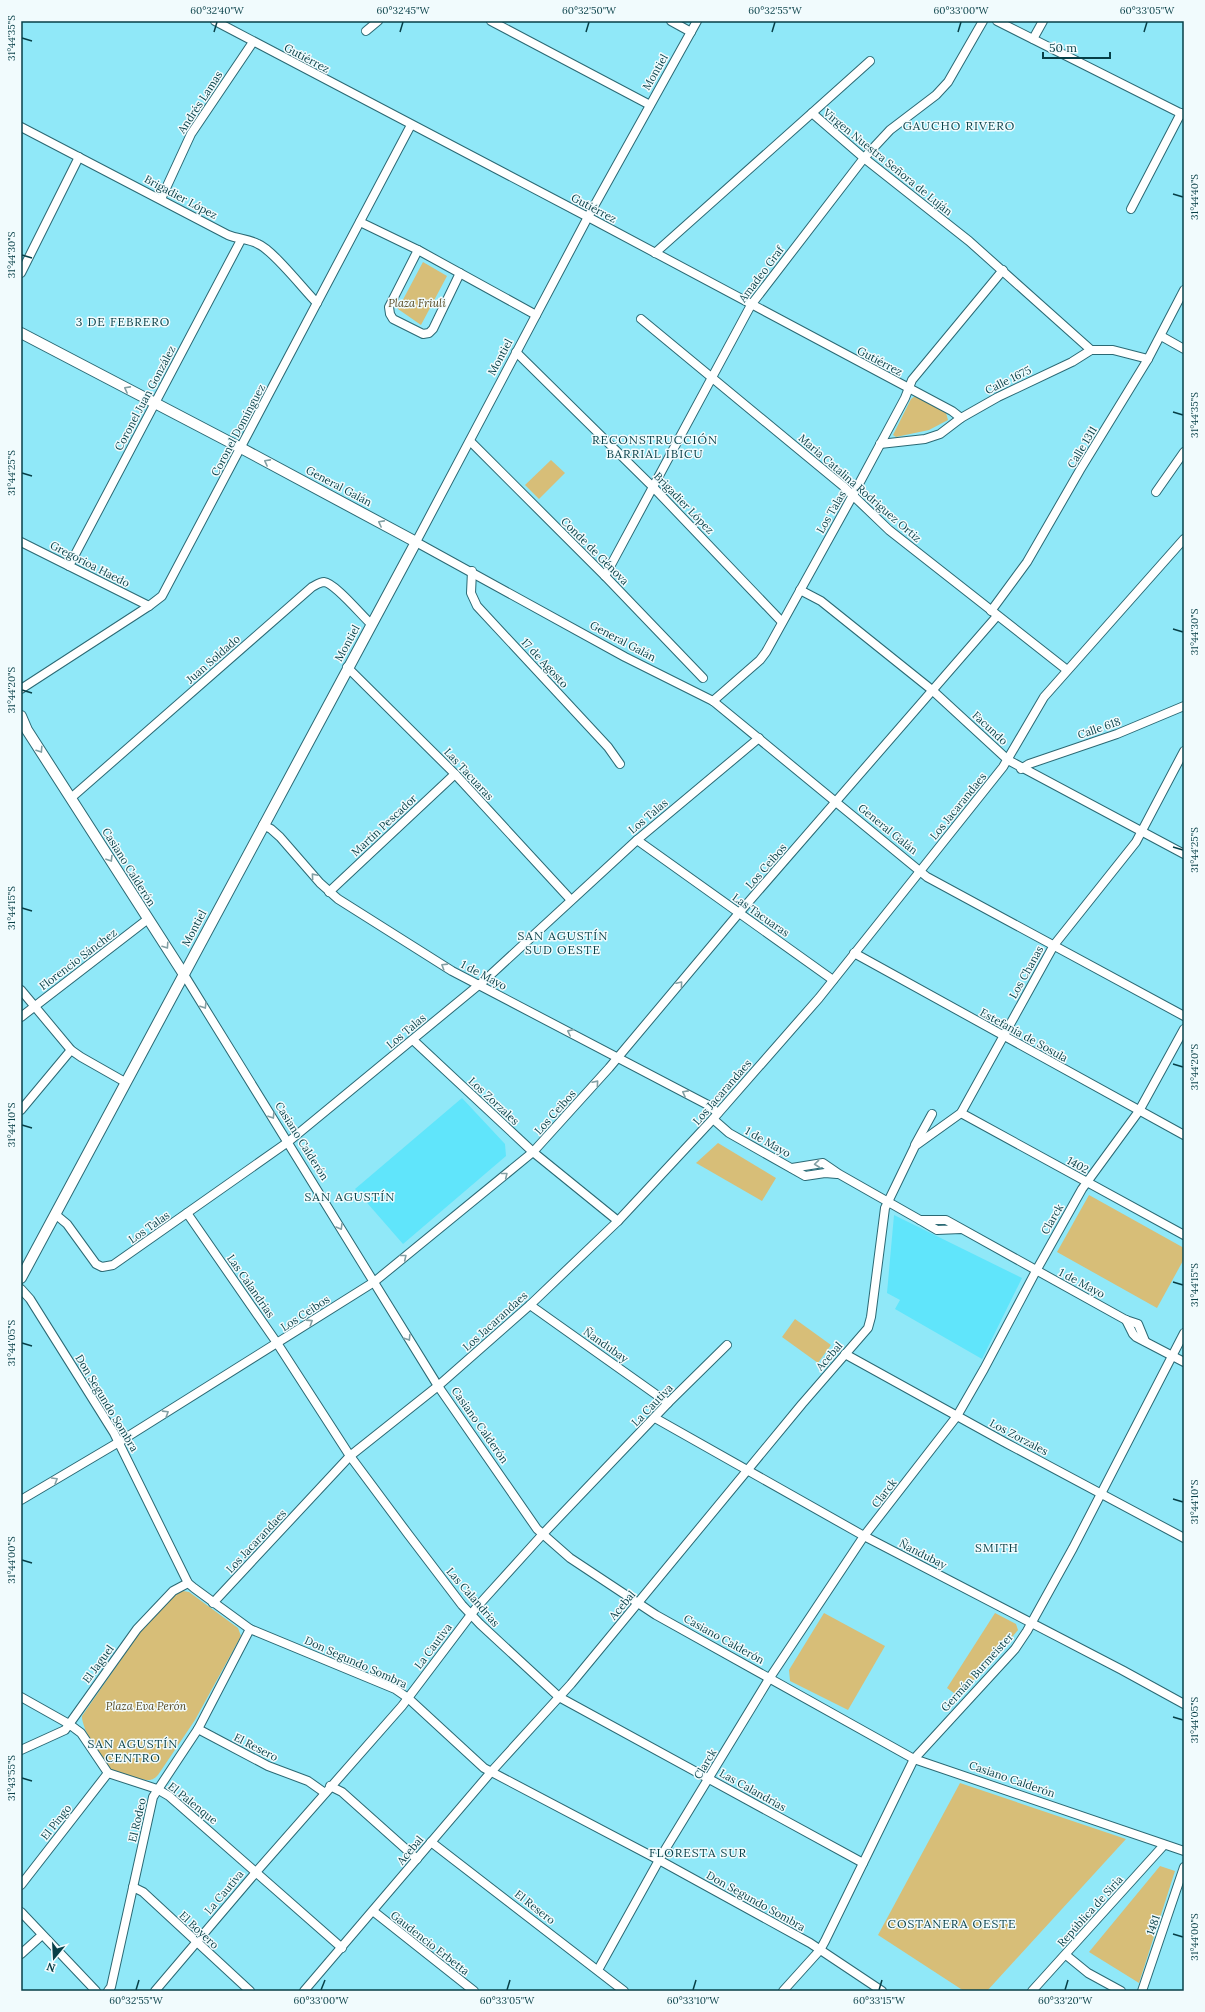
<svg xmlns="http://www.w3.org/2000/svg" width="1205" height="2012" font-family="Lora,serif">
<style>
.built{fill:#60e5fb}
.green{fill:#d7be78}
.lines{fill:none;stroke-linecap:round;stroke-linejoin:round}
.minor-casing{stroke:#2b6974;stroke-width:10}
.tertiary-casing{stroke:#2b6974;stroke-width:12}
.minor{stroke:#fff;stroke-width:8}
.tertiary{stroke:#fff;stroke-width:10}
.oneway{stroke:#839fa3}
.ticks{fill:none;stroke:#073f47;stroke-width:1.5}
.labels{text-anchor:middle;stroke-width:3;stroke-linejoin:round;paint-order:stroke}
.street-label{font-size:11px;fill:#073f47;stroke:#f1fbfd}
.park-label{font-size:11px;font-style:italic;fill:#564822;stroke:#f1fbfd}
.neighbourhood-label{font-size:12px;letter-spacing:1px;fill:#073f47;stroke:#f1fbfd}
.neatline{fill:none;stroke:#073f47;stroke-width:1.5}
.ticks-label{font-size:10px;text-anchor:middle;fill:#073f47}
</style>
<rect width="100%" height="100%" fill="#90e8f8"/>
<g class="built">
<polygon points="462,1098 505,1144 506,1156 403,1244 355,1189"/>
<polygon points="894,1215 1022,1278 982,1359 895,1309 900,1300 887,1293"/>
</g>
<g class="green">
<polygon points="423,262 447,276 421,325 398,309"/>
<polygon points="915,396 946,413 948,420 929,430 896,437 893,435 911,399"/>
<polygon points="551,460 565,473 539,499 525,485"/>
<polygon points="718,1143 776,1178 762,1201 696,1163"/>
<polygon points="1089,1195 1184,1248 1184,1259 1157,1308 1057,1252"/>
<polygon points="795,1319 831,1345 818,1363 782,1337"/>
<path d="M183,1591l6,1 49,36 3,8 -46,84 -37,55c-3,3 -4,4 -8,5 -6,1 -34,-7 -39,-11 -10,-7 -30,-42 -29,-53l58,-84 37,-40z"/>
<polygon points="824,1613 885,1646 848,1710 790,1681 789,1670"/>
<polygon points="995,1613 1016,1624 1018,1630 987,1667 958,1696 947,1688"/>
<polygon points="960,1783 1126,1839 987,1991 964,1991 878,1935"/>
<polygon points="1160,1866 1175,1871 1139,1983 1089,1952"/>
</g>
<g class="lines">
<defs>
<g id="minor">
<polyline points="215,21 588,217 952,411 961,418"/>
<polyline points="491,21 650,105"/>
<polyline points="671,21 691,32"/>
<polyline points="697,21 588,217 416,542 625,657 713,701 927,877 1184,1016"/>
<polyline points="997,21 1184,115"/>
<polyline points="366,31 378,21"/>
<polyline points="1033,39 1043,21"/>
<polyline points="812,113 870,61"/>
<path d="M21,127l207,108c10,4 21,4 30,9 15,6 46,46 59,59"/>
<polyline points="161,199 191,134 253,42"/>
<polyline points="1131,209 1181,113"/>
<polyline points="360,222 418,250 536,315"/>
<polyline points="418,250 389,307 390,314 393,319 423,334 429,333 433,329 460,273"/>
<polyline points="655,253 812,113 864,158 969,241 1091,350"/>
<polyline points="21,273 79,157"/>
<polyline points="641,319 843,486 889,530 1067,670"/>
<polyline points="1161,336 1184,349"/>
<polyline points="516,352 653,487 782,622"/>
<polyline points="470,441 605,576 703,678"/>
<polyline points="880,444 925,439 940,434 961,418 998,397 1072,362 1091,350 1113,350 1148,359"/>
<polyline points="1156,492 1184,452"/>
<polyline points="21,542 149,606"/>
<polyline points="69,566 241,240"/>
<polyline points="472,571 471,593 477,606 608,747 620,764"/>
<polyline points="605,576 751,305 864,158 890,130 936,95 948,82 983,21"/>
<polyline points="800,590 821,601 932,690 1008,760 1184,854"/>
<polyline points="991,611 1027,562 1080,470 1148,359 1184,290"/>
<polyline points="347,667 455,774 571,900"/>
<polyline points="21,689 149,606 162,596 411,125"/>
<polyline points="713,701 760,660 766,652 853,495 905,398 912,380 1003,270"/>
<polyline points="1021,769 1029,764 1117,734 1184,706"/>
<path d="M71,798l241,-211c4,-2 8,-5 12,-5 11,1 38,34 47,42"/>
<polyline points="263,825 271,829 280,837 320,883 338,899 452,971 708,1105 718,1113"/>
<polyline points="637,840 833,980"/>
<polyline points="329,892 455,774"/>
<polyline points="854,953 1184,1135"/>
<polyline points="183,973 438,1386 537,1529 570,1558 656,1615 914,1759 1184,1851"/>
<polyline points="21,990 71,1050 81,1057 125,1082"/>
<polyline points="21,1017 148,919"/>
<polyline points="413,1040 533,1152 618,1221"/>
<polyline points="21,1110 71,1050"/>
<polyline points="961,1113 1184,1235"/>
<polyline points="713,1119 729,1133 805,1176 825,1173 837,1174"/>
<polyline points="915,1145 932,1114"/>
<polyline points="792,1168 823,1163 839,1174 920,1220"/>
<polyline points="187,1213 277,1343 350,1456 408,1534 462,1605 480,1624 559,1697 863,1863"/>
<polyline points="55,1214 67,1224 96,1264 102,1267 113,1265 288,1142 486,979 637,840 759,738"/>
<polyline points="961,1229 937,1230 920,1220 946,1220 1126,1320 1138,1324 1145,1341"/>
<polyline points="21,1289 30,1299 114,1433 188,1583 194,1588 250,1629 395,1689 408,1698 484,1768 659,1860 810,1943 882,1991"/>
<polyline points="530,1305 668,1403"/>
<polyline points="1126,1320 1133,1334 1136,1337 1184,1362"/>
<polyline points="845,1354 1006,1443 1184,1538"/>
<polyline points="655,1418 864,1536 1122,1670 1184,1704"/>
<polyline points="21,1500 119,1442 374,1282 533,1152 609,1068 739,913 997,616"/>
<polyline points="213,1603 350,1456 438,1386 530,1305 618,1221 713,1119 819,998 1003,767 1044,697 1184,539"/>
<polyline points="21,1697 69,1724 81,1733 108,1773 157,1789 169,1796 342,1948"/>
<polyline points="198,1729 268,1766 308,1781 325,1793"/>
<polyline points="21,1750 65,1730 137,1629 173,1591 188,1583"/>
<polyline points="330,1786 342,1792 417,1859"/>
<polyline points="431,1842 624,1991"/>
<polyline points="21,1885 108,1773"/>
<polyline points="133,1887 143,1892 250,1991"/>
<polyline points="373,1911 474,1991"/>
<polyline points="21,1912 96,1991"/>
<polyline points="21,1954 42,1935"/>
<polyline points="1066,1955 1088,1973 1121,1991"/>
<polyline points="598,1970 663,1853 769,1679 864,1536 957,1416 984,1369 1036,1271 1082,1189 1139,1111 1184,1029"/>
<polyline points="108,1991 111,1987 153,1797 198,1729 250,1629"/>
<polyline points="155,1991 257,1871 402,1706 476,1608 542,1535 668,1403 727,1345"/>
<polyline points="304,1991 491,1772 571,1684 802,1404 868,1328 871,1317 885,1208 915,1146 961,1113 1054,945 1136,842 1184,751"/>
<polyline points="783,1991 820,1950 825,1941 914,1759 1015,1649 1027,1631 1073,1548 1184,1333"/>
<polyline points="1032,1991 1164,1845"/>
<polyline points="1142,1991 1184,1867"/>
</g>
<g id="tertiary">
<polyline points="21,333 241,448 416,542 21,1278"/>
<polyline points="21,716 27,730 183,973"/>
</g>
</defs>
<use href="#minor" class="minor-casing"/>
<use href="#tertiary" class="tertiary-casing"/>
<use href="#minor" class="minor"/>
<use href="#tertiary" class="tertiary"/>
</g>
<defs><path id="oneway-chevron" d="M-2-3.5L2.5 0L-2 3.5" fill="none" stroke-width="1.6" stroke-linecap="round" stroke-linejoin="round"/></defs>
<g class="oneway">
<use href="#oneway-chevron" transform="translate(127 389) rotate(-152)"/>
<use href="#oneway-chevron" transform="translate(267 462) rotate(-152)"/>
<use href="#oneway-chevron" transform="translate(381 523) rotate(-152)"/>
<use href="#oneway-chevron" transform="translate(40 750) rotate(57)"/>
<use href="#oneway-chevron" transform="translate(110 859) rotate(58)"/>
<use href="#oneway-chevron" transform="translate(314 876) rotate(-131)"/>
<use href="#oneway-chevron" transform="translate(166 946) rotate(56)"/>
<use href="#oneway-chevron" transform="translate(444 966) rotate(-148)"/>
<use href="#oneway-chevron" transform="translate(680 984) rotate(-50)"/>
<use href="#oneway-chevron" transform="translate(204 1006) rotate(58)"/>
<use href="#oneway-chevron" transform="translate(570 1032) rotate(-153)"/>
<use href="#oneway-chevron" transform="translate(596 1083) rotate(-49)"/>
<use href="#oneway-chevron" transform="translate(685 1093) rotate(-152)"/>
<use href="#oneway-chevron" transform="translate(272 1116) rotate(58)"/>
<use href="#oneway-chevron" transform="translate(817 1164) rotate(174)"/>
<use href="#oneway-chevron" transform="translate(505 1175) rotate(-39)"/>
<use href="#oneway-chevron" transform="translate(340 1227) rotate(59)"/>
<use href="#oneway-chevron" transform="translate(404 1257) rotate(-39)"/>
<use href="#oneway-chevron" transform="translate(310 1322) rotate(-33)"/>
<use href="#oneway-chevron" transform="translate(408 1338) rotate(58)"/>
<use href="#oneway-chevron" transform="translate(166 1413) rotate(-32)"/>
<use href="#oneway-chevron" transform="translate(55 1480) rotate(-31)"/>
</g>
<path class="ticks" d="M214,32l3,-10M400,32l3,-10M586,32l3,-10M772,32l3,-10M958,32l3,-10M1144,32l3,-10M22,38l10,3M1173,194l10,3M22,255l10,3M1173,412l10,3M22,473l10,3M1173,629l10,3M22,690l10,3M1173,847l10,3M22,908l10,3M1173,1064l10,3M22,1125l10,3M1173,1282l10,3M22,1343l10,3M1173,1499l10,3M22,1560l10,3M1173,1717l10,3M22,1778l10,3M1173,1934l10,3M136,1990l3,-10M321,1990l4,-10M507,1990l3,-10M693,1990l3,-10M879,1990l3,-10M1065,1990l3,-10"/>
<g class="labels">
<g class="street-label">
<text transform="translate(307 58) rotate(28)" y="4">Gutiérrez</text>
<text transform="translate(655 72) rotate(-60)" y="4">Montiel</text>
<text transform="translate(200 102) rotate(-57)" y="4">Andrés Lamas</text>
<text transform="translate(888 162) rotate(39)" y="4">Virgen Nuestra Señora de Luján</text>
<text transform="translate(181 197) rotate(28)" y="4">Brigadier López</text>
<text transform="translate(594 208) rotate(28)" y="4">Gutiérrez</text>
<text transform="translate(761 274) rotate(-53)" y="4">Amadeo Graf</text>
<text transform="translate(500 357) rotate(-62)" y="4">Montiel</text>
<text transform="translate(880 361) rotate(28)" y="4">Gutiérrez</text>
<text transform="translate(1008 380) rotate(-26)" y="4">Calle 1675</text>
<text transform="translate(145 398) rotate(-62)" y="4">Coronel Juan González</text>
<text transform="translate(238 430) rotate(-62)" y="4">Coronel Domínguez</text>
<text transform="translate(1082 447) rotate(-59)" y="4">Calle 1311</text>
<text transform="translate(339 486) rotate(28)" y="4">General Galán</text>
<text transform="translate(860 488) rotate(41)" y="4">Maria Catalina Rodriguez Ortiz</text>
<text transform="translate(684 503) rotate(46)" y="4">Brigadier López</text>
<text transform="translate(831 512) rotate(-60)" y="4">Los Talas</text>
<text transform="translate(595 551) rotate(45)" y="4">Conde de Génova</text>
<text transform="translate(90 564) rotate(27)" y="4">Gregorioa Haedo</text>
<text transform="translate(623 641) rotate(28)" y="4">General Galán</text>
<text transform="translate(347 643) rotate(-61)" y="4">Montiel</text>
<text transform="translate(213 659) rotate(-41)" y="4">Juan Soldado</text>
<text transform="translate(545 663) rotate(47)" y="4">17 de Agosto</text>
<text transform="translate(990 728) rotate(43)" y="4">Facundo</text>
<text transform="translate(1099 728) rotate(-19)" y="4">Calle 618</text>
<text transform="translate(469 774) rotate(47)" y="4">Las Tacuaras</text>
<text transform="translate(958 806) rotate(-51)" y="4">Los Jacarandaes</text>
<text transform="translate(648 816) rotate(-40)" y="4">Los Talas</text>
<text transform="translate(384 825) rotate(-43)" y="4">Martín Pescador</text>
<text transform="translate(888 829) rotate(39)" y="4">General Galán</text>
<text transform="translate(766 866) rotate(-49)" y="4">Los Ceibos</text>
<text transform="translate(129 867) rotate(58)" y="4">Casiano Calderón</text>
<text transform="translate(761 915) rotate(35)" y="4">Las Tacuaras</text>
<text transform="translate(194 928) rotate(-62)" y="4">Montiel</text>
<text transform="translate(78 959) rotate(-37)" y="4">Florencio Sánchez</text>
<text transform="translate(1026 972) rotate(-61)" y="4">Los Chanas</text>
<text transform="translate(484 975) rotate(28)" y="4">1 de Mayo</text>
<text transform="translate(406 1031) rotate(-40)" y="4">Los Talas</text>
<text transform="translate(1024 1035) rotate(29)" y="4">Estefanía de Sosula</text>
<text transform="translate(722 1092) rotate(-49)" y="4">Los Jacarandaes</text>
<text transform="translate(494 1101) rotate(43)" y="4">Los Zorzales</text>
<text transform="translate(555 1112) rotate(-48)" y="4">Los Ceibos</text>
<text transform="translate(302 1141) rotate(58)" y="4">Casiano Calderón</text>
<text transform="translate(768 1142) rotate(29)" y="4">1 de Mayo</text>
<text transform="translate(1078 1165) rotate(29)" y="4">1402</text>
<text transform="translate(1052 1219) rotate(-60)" y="4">Clarck</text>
<text transform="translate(149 1227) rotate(-35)" y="4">Los Talas</text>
<text transform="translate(1082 1283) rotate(28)" y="4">1 de Mayo</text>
<text transform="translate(251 1286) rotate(55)" y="4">Las Calandrias</text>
<text transform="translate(305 1313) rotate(-33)" y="4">Los Ceibos</text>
<text transform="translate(495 1321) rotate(-42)" y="4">Los Jacarandaes</text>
<text transform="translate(606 1345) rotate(35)" y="4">Ñandubay</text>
<text transform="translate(829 1356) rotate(-49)" y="4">Acebal</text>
<text transform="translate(107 1403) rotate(59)" y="4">Don Segundo Sombra</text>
<text transform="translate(652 1405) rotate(-46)" y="4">La Cautiva</text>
<text transform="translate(480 1425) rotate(55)" y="4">Casiano Calderón</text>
<text transform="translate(1019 1437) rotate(28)" y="4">Los Zorzales</text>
<text transform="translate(884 1493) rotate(-52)" y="4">Clarck</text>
<text transform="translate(256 1541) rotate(-47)" y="4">Los Jacarandaes</text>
<text transform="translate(923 1554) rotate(27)" y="4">Ñandubay</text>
<text transform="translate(473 1597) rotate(49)" y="4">Las Calandrias</text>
<text transform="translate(622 1605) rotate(-50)" y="4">Acebal</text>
<text transform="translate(724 1639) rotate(29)" y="4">Casiano Calderón</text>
<text transform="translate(433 1646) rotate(-53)" y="4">La Cautiva</text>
<text transform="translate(356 1662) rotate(24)" y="4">Don Segundo Sombra</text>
<text transform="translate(98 1664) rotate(-54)" y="4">El Jaguel</text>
<text transform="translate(977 1672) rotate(-48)" y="4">Germán Burmeister</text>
<text transform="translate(256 1747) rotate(27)" y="4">El Resero</text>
<text transform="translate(705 1764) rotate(-59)" y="4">Clarck</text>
<text transform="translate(1012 1779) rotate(19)" y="4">Casiano Calderón</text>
<text transform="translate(753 1790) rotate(29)" y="4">Las Calandrias</text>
<text transform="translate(193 1803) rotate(39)" y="4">El Palenque</text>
<text transform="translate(137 1820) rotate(-77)" y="4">El Rodeo</text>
<text transform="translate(56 1822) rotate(-52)" y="4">El Pingo</text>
<text transform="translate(410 1850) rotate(-50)" y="4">Acebal</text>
<text transform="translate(224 1892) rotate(-50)" y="4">La Cautiva</text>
<text transform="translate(756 1901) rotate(29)" y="4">Don Segundo Sombra</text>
<text transform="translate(535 1907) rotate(38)" y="4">El Resero</text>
<text transform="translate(1090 1911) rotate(-48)" y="4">República de Siria</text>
<text transform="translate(1153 1925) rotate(-71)" y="4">1481</text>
<text transform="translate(199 1930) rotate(43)" y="4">El Boyero</text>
<text transform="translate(430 1943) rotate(38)" y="4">Gaudencio Erbetta</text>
</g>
<g class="park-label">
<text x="417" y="307">Plaza Friuli</text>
<text x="146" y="1710">Plaza Eva Perón</text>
</g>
<g class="neighbourhood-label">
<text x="959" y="130">GAUCHO RIVERO</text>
<text x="123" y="326">3 DE FEBRERO</text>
<text x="655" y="444">RECONSTRUCCIÓN<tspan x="655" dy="14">BARRIAL IBICU</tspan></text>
<text x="563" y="940">SAN AGUSTÍN<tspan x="563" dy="14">SUD OESTE</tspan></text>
<text x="350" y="1201">SAN AGUSTÍN</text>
<text x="997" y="1552">SMITH</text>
<text x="133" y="1748">SAN AGUSTÍN<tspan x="133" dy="14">CENTRO</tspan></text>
<text x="698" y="1857">FLORESTA SUR</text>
<text x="952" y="1928">COSTANERA OESTE</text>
</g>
</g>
<rect width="1205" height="2012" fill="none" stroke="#f1fbfd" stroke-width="44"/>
<g transform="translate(54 1958) rotate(198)" stroke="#f1fbfd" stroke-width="3" paint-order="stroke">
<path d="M0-3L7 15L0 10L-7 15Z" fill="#073f47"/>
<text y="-6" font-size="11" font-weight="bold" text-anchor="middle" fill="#073f47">N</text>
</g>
<path d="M1043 52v6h67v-6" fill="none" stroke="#073f47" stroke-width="2"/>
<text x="1049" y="52" font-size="12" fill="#073f47" stroke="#f1fbfd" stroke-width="3" paint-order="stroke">50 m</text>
<rect x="22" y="22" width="1161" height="1968" class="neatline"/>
<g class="ticks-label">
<text x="217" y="14">60°32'40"W</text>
<text x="403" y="14">60°32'45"W</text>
<text x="589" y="14">60°32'50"W</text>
<text x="775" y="14">60°32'55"W</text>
<text x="961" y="14">60°33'00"W</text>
<text x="1147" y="14">60°33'05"W</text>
<text transform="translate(11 38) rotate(-90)" y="4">31°44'35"S</text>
<text transform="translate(1194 197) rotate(-90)" y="4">31°44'40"S</text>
<text transform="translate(11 255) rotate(-90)" y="4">31°44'30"S</text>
<text transform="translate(1194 415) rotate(-90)" y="4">31°44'35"S</text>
<text transform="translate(11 473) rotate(-90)" y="4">31°44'25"S</text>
<text transform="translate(1194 632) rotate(-90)" y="4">31°44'30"S</text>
<text transform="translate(11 690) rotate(-90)" y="4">31°44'20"S</text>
<text transform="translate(1194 850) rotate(-90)" y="4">31°44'25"S</text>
<text transform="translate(11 908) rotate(-90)" y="4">31°44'15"S</text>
<text transform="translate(1194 1067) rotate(-90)" y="4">31°44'20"S</text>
<text transform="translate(11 1125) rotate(-90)" y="4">31°44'10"S</text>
<text transform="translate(1194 1285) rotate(-90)" y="4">31°44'15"S</text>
<text transform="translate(11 1343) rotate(-90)" y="4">31°44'05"S</text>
<text transform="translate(1194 1502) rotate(-90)" y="4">31°44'10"S</text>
<text transform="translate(11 1560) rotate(-90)" y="4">31°44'00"S</text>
<text transform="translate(1194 1720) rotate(-90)" y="4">31°44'05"S</text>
<text transform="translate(11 1778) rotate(-90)" y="4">31°43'55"S</text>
<text transform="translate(1194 1937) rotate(-90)" y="4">31°44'00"S</text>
<text x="136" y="2004">60°32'55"W</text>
<text x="321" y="2004">60°33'00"W</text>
<text x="507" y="2004">60°33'05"W</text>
<text x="693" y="2004">60°33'10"W</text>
<text x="879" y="2004">60°33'15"W</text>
<text x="1065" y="2004">60°33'20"W</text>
</g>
</svg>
